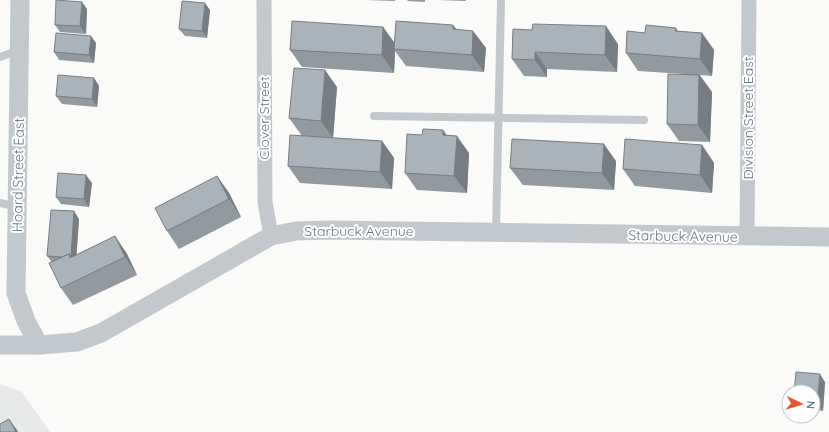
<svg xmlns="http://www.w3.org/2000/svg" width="829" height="432" font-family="Quicksand,sans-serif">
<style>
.built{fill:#e8e9e9}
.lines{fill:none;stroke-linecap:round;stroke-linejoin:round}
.service{stroke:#c3c8cc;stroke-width:8}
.minor{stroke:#c3c8cc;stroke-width:15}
.tertiary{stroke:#c3c8cc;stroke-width:19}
.wall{fill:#929a9f}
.shaded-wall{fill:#777d82}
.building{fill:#aab3b9;stroke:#777d82}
.labels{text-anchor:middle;stroke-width:4;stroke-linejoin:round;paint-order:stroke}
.street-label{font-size:14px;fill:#657683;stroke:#fff}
</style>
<rect width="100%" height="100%" fill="#fafaf8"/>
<polygon class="built" points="0,384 22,392 50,432 0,432"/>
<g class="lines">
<g class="service">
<polyline points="0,57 19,50"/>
<polyline points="374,116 644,120"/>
<polyline points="0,203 17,207"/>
<polyline points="496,233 501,0"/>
</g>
<g class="minor">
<polyline points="264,0 265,202 271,236"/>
<polyline points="747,237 749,0"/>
</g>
<g class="tertiary">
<polyline points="20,0 16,293 26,321 39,345"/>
<polyline points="0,345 39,345 77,342 101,333 271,236 296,231 329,230 829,237"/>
</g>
</g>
<g class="wall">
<polygon points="365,0 395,0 395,1"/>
<polygon points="407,0 425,0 425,2 408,1"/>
<polygon points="437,0 466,0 466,1"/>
<polygon points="87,9 86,34 60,32 55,25"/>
<polygon points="210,10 207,38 185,36 179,29"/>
<polygon points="383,27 394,42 457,30 473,31 486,48 484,72 406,66 395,51 394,73 302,67 290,50"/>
<polygon points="676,28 678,31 702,33 714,50 712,76 700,75 712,92 710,142 679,141 667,124 684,74 638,71 626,53 645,33"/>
<polygon points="513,29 618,44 617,72 547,69 547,77 524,76 512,59"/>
<polygon points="96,43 94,63 59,60 54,52"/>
<polygon points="94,78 99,86 97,107 62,104 56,96"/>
<polygon points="337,87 333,138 382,141 394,158 392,189 300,183 288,166 302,136 289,118"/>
<polygon points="443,130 447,136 469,153 467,193 417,190 405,173 422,135"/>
<polygon points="702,145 714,163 712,193 635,186 623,169"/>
<polygon points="616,161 614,190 523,185 510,168"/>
<polygon points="217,176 229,193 241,217 179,249 167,231"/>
<polygon points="92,183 89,207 61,204 56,197"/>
<polygon points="79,219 76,255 115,236 127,254 137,275 73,305 61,288 52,262 47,256"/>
<polygon points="825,382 823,411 813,410 813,392"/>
</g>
<g class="shaded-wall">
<polygon points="82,2 87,9 86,34 80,26"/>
<polygon points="205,3 210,10 207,38 202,31"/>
<polygon points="453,25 466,42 453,29"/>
<polygon points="606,26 618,44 617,72 605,55"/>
<polygon points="383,27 395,44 394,49 395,51 394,73 382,55"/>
<polygon points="473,31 486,48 484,72 472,55"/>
<polygon points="702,33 714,50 712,76 700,59"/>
<polygon points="91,36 96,43 94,63 89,55"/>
<polygon points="535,52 547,69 547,77 535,60"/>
<polygon points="325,70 337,87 333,138 321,121"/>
<polygon points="699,75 712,92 710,142 698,125"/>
<polygon points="94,78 99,86 97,107 92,99"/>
<polygon points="443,130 455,147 443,135"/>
<polygon points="457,136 469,153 467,193 454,176"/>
<polygon points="382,141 394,158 392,189 380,172"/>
<polygon points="604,144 616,161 614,190 602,173"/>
<polygon points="702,145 714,163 712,193 700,175"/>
<polygon points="86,175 92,183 89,207 84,199"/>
<polygon points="217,176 229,193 241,217 229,199"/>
<polygon points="74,211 79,219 76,264 70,258 69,254"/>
<polygon points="115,236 127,254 137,275 125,257"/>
<polygon points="820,374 825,382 823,411 817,404"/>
<polygon points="9,419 17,430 18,432 16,432"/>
</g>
<g class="building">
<polygon points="56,0 82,2 80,26 55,25"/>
<polygon points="182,1 205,3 202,31 179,29"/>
<polygon points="292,21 383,27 382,55 290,50"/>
<polygon points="396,21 453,25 453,29 473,31 472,55 394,49"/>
<polygon points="533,24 606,26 605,55 535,52 535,60 512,59 513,29 532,30"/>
<polygon points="646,25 676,28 675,31 702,33 700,59 626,53 627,31 645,33"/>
<polygon points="56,33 91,36 89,55 54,52"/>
<polygon points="294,68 325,70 321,121 289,118"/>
<polygon points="668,74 699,75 698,125 667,124"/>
<polygon points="58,75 94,78 92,99 56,96"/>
<polygon points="423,129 443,130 443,135 457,136 454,176 405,173 407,134 422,135"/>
<polygon points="290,135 382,141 380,172 288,166"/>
<polygon points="512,139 604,144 602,173 510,168"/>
<polygon points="625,139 702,145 700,175 623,169"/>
<polygon points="58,173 86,175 84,199 56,197"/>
<polygon points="217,176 229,199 167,231 155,208"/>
<polygon points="51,210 74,211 71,257 69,254 62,257 47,256"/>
<polygon points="115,236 125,257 61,288 49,263 69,254 70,258"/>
<polygon points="796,372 820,374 817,404 813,404 813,392 794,392"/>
<polygon points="9,419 16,432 0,432 0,424"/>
</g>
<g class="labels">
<g class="street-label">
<text transform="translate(264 118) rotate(-90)" y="5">Clover Street</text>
<text transform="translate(748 118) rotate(-90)" y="5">Division Street East</text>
<text transform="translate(18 175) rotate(-89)" y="5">Hoard Street East</text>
<text x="359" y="236">Starbuck Avenue</text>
<text transform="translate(683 236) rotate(1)" y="5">Starbuck Avenue</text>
</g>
</g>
<g transform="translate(801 404) rotate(95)"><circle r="19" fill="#ffffff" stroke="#c1c8cd"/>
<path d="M0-3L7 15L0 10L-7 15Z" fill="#e4572e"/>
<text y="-6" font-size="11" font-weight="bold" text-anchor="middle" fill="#657683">N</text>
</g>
</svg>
